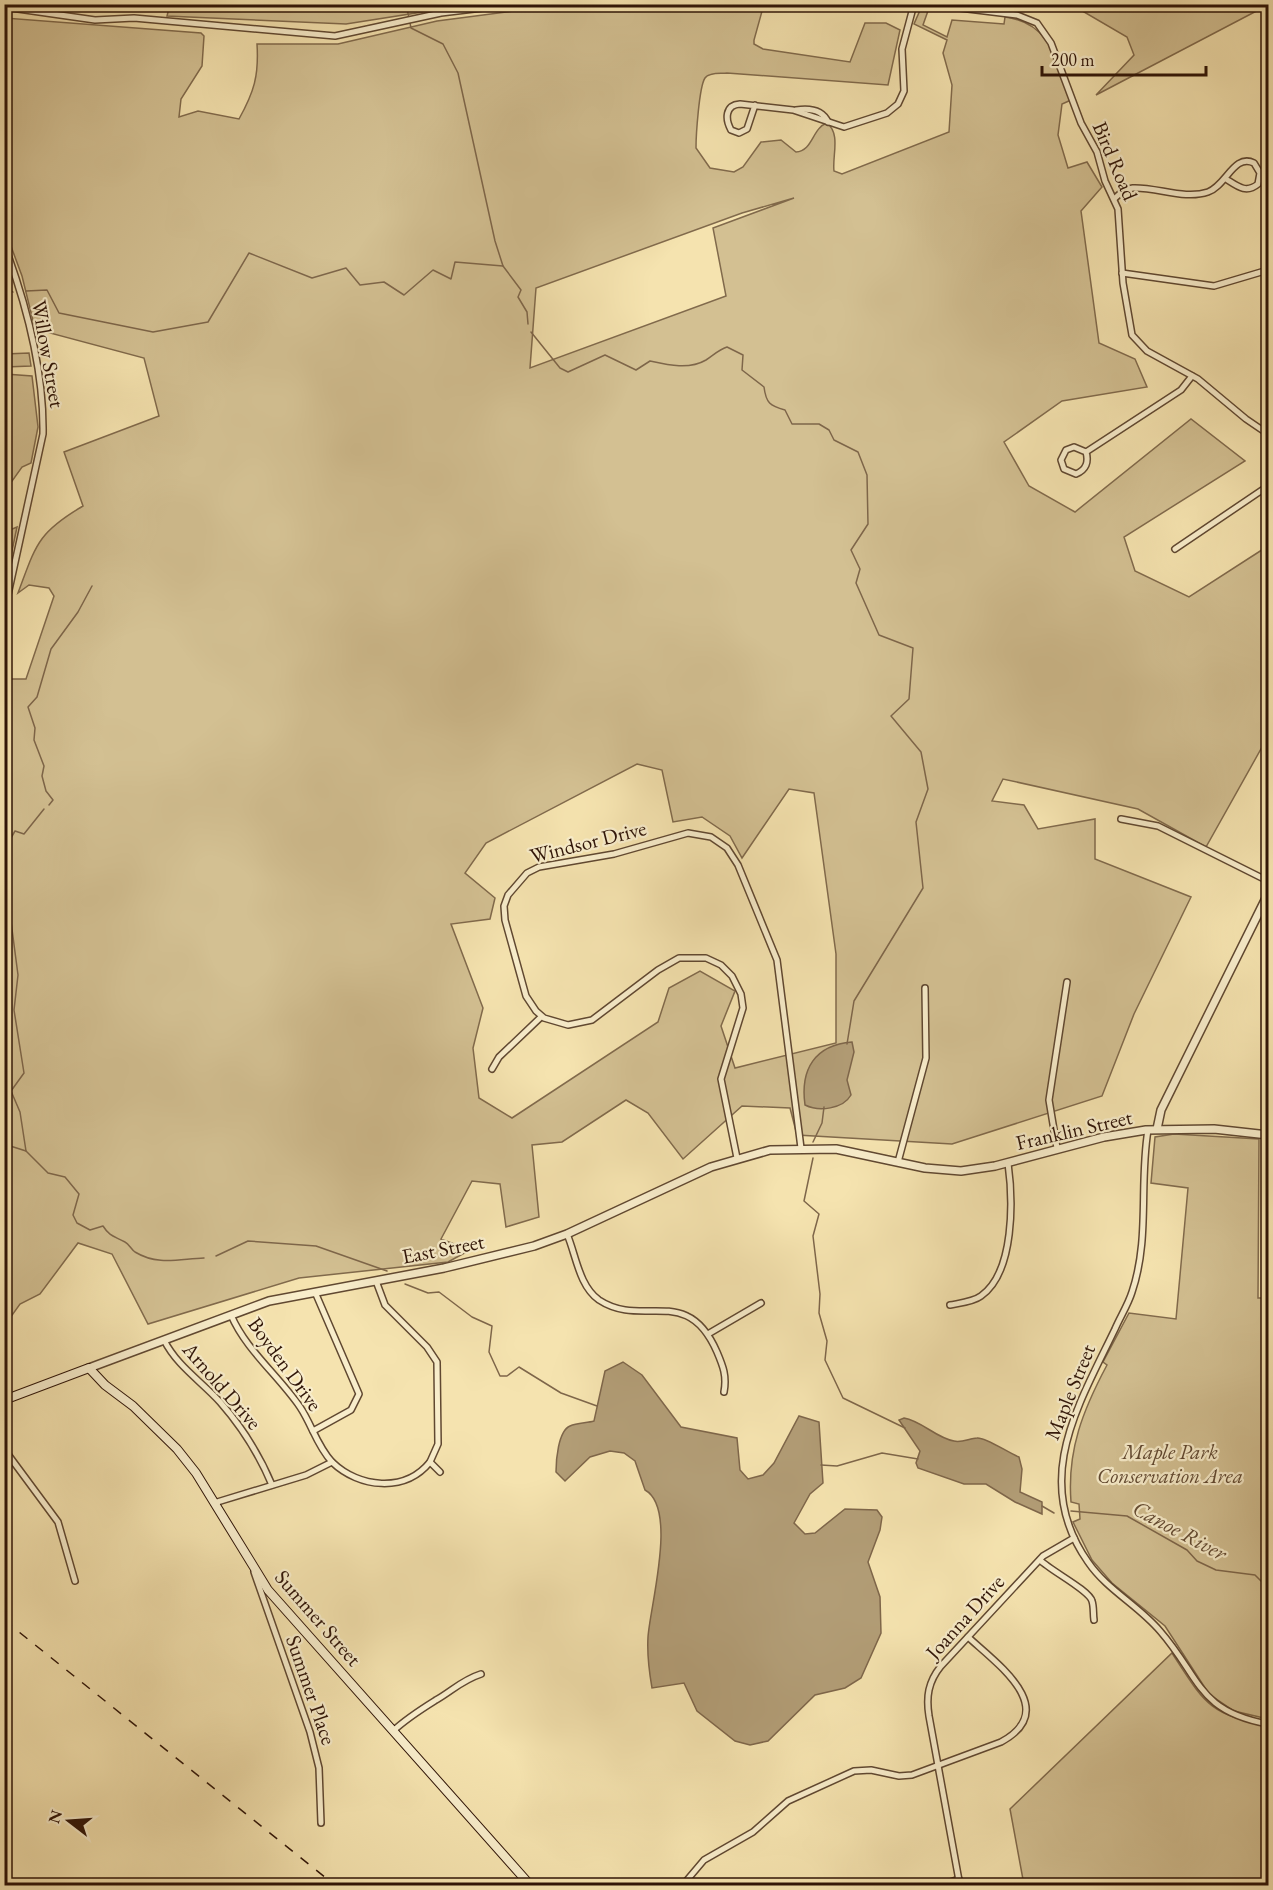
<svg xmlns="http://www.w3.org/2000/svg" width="1273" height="1890" font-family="'EB Garamond',serif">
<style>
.green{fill:#d3c092;stroke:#816a4c;stroke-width:1.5;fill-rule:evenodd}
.water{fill:#b29d76;stroke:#7e664a;stroke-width:1.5}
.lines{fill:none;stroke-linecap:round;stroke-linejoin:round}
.stream{stroke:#7e664a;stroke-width:1.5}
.minor-casing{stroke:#604831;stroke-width:8}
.tertiary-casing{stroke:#604831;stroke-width:10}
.secondary-casing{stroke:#2f1407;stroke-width:10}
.minor{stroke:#f8edcb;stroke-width:5}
.tertiary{stroke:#f8edcb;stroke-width:7}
.secondary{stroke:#f8edcb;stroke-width:8}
.rail{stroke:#2f1407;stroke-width:1.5;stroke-dasharray:10 10;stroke-linecap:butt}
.labels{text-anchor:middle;stroke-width:4.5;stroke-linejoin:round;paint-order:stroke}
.street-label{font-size:21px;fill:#2f1407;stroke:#f8edcb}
.park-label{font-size:21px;font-style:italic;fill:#604831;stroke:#f8edcb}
.water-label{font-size:22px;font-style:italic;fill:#634b33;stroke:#f8edcb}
</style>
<rect width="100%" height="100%" fill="#f5e3af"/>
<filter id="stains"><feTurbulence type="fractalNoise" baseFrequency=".00333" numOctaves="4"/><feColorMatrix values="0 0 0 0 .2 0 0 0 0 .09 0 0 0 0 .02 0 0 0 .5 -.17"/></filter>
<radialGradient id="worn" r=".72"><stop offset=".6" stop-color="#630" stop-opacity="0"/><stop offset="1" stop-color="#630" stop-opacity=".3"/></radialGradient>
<g class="green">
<polygon points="170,4 467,4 467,5 346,24 167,16"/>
<path d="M764,4l-10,36v4l9,5 87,13 15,-39h21l14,7 -12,55 -161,-12c-6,1 -18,-1 -22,5 -6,9 -9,58 -9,70l14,20 24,4 9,-5 18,-25 20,-2 15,12c17,-1 16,-24 31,-29 14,11 5,33 7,48l8,3 107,-42 3,-47 -9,-32 4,-13 -33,-16 7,-16h8l-6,17 24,12 5,-17 52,4 1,-7c47,6 52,45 66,83l-9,4 -4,31 10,33 19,-6 15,25 -21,24 18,132 36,16 12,28 -85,14 -58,41 25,44 46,26 116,-93 54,42 -121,76 11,34 54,26 79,-51v195l-2,-1 -60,107 -68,-38 -135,-30 -11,22 32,4 14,24 57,-10v40l96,38 -57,117 -32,82 -150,48 -155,-9 -7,-27 -48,-2 -59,53 -35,-46 -22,-13 -64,42 -30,3 7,72 -33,10 -6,-43 -28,-3 -31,58 29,11 -22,12 -149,16 -151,46 -36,-70 -34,-11 -38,51 -20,10 -15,21v-646h21l28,-83 -5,-8 -20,-3 -11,8c18,-48 19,-60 65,-87l-19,-54 95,-36 -15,-58 -109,-29 -13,-53 -17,-46v-212l196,15 3,3 -2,30 -21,33 -2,18 19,-6 41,8c15,-27 20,-43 18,-75h81l99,-23 124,-16zM794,198l-81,30 13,68 -196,72 6,-80 206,-75zM637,764l25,6 11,52 29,-5 28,19 12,22 47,-69 25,4 22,161v89l-101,25 -14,-42 14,-35 -35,-20 -31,17 -11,34 -146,96 -33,-20 -6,-50 10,-40 -32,-84 39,-5 5,-21 -30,-25 21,-30z"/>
<polygon points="1072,5 1268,4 1268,5 1096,95 1134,55 1127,37"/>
<polygon points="29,353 31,366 5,367 5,354"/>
<polygon points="5,374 32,376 38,427 31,463 22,467 5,491"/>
<polygon points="17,527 8,570 5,569 5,532"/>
<path d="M1174,1134l85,5 -1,159h10v421l-34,-8 -25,-17 -44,-68 -53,-43 -20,-23 -19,-38 7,-3 -1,-15 -8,-2c-4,-52 12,-92 36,-137l-4,-3 26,-49 47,6 12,-131 -37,-5 4,-46z"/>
<path d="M1172,1653c34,52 35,59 96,74v158h-244l-14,-76z"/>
</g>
<g class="water">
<path d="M852,1042l2,10 -7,28 4,15c-8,14 -32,17 -46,10 -5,-36 10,-60 47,-63z"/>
<path d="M623,1362l19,13 39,52 56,11 3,32 8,9 15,-4 11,-12 25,-47 20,6 4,61 -13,11 -16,29 11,11 10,-1 30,-24 32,1 5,7 -2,13 -12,32 12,35 1,36 -20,45 -16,10 -30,7 -47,46 -18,4 -15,-4 -38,-30 -13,-28 -32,5c-3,-17 -5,-34 -4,-51 2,-31 30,-129 -3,-147l-10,-29 -11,-8 -14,-2 -20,6 -25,24 -9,-9c0,-11 2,-41 14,-46 7,-3 17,-3 24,-5l11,-50z"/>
<path d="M904,1418c18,3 32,20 50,23 8,2 16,-3 23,-3 9,-1 31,15 42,19l3,12 -2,23 22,10v12l-27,-12 -29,-18h-22l-46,-16 -2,-5 4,-12 -21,-31z"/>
</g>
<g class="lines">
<g class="stream">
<polyline points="406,4 409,18"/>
<polyline points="410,23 411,28 443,44 458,73 495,241 503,266 521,290 518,297 527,312 528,324"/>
<polyline points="4,286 13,292"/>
<polyline points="26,291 47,290 59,313 153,332 208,322 249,253 312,278 346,268 360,285 384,282 404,295 433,270 451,279 455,262 503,266"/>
<path d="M531,332l29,36 8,4 37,-17 31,15 14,-9c18,4 39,9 56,-1 8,-5 12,-10 21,-13l16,8 -1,15 22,17c2,16 6,19 21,23l7,14h27l10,6 5,10 24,12 9,23 1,49 -17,26 9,19 -4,14 23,52 34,13 -4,51 -18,17 30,36 7,37 -12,33 7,66 -69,113 -7,43"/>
<polyline points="49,805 53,800 46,791 42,776 44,766 34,740 35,728 28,707 37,697 51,649 78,612 92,586"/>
<polyline points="4,850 15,831 24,834 44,809"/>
<polyline points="4,908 10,914 18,975 14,1010 24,1073 11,1091 20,1112 26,1151"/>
<polyline points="813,1142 822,1123 824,1107"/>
<path d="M4,1144l22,7 22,22 17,4 14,17 -6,21 4,8 13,7 13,-4c7,11 11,10 22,16 4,2 6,7 10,10 23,14 44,7 69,6"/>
<polyline points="813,1158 804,1201 819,1214 813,1236 820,1294 819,1313 827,1341 825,1360 843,1398 905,1428"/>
<polyline points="216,1256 248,1241 316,1246 387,1271"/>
<polyline points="405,1284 428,1293 439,1292 472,1317 492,1326 489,1352 500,1376 507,1376 519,1367 561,1393 597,1406"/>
<polyline points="821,1465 837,1466 882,1453 918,1459"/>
<polyline points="1042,1506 1054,1513"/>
<polyline points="1071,1511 1127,1516 1187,1550 1197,1561 1216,1570 1255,1575 1268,1588"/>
</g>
<defs>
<g id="minor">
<polyline points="927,4 1017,15 1037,23 1051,43 1081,123 1097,152 1105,181 1118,209 1123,283 1132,335 1147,351 1198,379 1246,419 1268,434"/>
<polyline points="4,7 95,20 134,18 335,36 441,13 516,4"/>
<path d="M755,105l-8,24 -8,4 -8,-3c-6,-11 -6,-25 9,-26l53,6 51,17 43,-14 11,-9 6,-13 -2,-42 12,-45"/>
<path d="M796,110c13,-2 26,-1 32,12"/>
<path d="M1114,199l10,-9 9,-2c24,-1 52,12 75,4 18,-6 26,-39 46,-29l6,10 -2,11c-12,10 -21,2 -32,-5"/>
<path d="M4,244c22,59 40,127 39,190l-39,179"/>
<polyline points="1122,273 1214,286 1268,270"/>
<path d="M1086,452l-12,-5 -8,3 -5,10 3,9 12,5c10,-4 13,-12 10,-22l95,-62 11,-14"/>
<polyline points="1175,549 1268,486"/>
<polyline points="1121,819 1158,826 1268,881"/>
<polyline points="492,1069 499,1057 541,1017"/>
<path d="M1148,1130c-9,54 2,109 -16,162 -4,13 -12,25 -17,37 -37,77 -84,152 -27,233 19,28 50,43 72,69 41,47 37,80 108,93"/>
<polyline points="1057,1148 1049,1100 1067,982"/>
<polyline points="737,1158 721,1079 743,1008 741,994 732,976 721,965 706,958 679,958 658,970 592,1020 568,1025 544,1018 536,1011 526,996 505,920 504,906 508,895 527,873 539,867 614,854 688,833 711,837 727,848 738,865 777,960 801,1148"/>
<polyline points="898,1162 926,1058 925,988"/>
<path d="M567,1234c9,21 12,52 32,66 44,29 88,-17 118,52 6,14 10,24 7,40"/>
<polyline points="376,1281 385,1305 427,1347 437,1362 438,1444 430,1462 440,1472"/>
<path d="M950,1305c10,-2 23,-3 31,-9 34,-24 32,-97 27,-133"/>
<path d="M231,1315c15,35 47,60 69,92 12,18 17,39 32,55"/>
<polyline points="708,1334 761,1303"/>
<path d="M164,1340c13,26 37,41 56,62 22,25 39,52 52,83"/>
<polyline points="313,1431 351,1410 359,1394 315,1292"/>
<polyline points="4,1449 58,1522 75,1581"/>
<path d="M214,1503l92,-28 26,-13c27,26 73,31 98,0"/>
<path d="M1040,1560c11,11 49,30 52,41 2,6 1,13 2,19"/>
<polyline points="254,1572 310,1732 319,1768 321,1823"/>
<path d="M393,1731c14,-13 27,-21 43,-31 16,-9 26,-20 45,-26"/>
<path d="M682,1886l22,-26 49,-28 35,-31 66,-30 17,-1 28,6 13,-1 89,-33c61,-33 -5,-79 -33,-105"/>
<polyline points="938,1886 959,1879"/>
<path d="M960,1886l-31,-170c-3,-19 -1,-34 12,-50l102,-110 31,-18"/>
</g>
<g id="tertiary">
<polyline points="1157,1129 1161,1110 1268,894"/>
<polyline points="89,1368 269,1301 444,1268 534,1246 567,1234 711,1167 770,1150 836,1149 925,1168 961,1171 995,1166 1104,1137 1146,1130 1214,1129 1268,1135"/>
</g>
<polyline id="secondary" points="4,1400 89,1368 105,1385 133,1406 177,1449 196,1473 268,1590 531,1886"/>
</defs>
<use href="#minor" class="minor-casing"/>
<use href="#tertiary" class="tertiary-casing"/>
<use href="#secondary" class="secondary-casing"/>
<use href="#minor" class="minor"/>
<use href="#tertiary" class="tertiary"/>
<use href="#secondary" class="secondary"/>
<polyline class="rail" points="4,1620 336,1886"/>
</g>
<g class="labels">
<g class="street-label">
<text transform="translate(1115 161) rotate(67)" y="7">Bird Road</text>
<text transform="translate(48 354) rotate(80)" y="7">Willow Street</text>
<text transform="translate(588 842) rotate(-14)" y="7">Windsor Drive</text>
<text transform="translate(1074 1130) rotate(-13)" y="7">Franklin Street</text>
<text transform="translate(443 1249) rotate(-11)" y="7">East Street</text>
<text transform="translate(285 1364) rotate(54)" y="7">Boyden Drive</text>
<text transform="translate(222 1386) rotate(49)" y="7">Arnold Drive</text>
<text transform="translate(1070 1392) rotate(-68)" y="7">Maple Street</text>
<text transform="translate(965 1617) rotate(-48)" y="7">Joanna Drive</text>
<text transform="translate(318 1618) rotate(49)" y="7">Summer Street</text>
<text transform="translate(311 1690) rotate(71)" y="7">Summer Place</text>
</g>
<g class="park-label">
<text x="1170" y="1459">Maple Park<tspan x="1170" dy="24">Conservation Area</tspan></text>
</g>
<g class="water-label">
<text transform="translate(1180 1530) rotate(28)" y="8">Canoe River</text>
</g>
</g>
<rect width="1273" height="1890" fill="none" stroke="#f5e3af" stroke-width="24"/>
<rect x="6" y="6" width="1261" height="1878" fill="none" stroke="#2f1407" stroke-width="3"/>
<rect x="12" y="12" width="1249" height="1866" fill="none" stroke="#2f1407" stroke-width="1.5"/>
<g transform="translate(69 1821) rotate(287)" stroke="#f8edcb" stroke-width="4.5" paint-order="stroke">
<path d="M0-4.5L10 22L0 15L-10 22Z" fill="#2f1407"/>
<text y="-9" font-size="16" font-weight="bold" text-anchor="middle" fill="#2f1407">N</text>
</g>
<path d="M1042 66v9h164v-9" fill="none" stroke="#2f1407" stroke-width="3"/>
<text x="1051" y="66" font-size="18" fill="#2f1407" stroke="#f8edcb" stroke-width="4.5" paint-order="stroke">200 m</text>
<rect width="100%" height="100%" filter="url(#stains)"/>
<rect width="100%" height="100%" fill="url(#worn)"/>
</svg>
